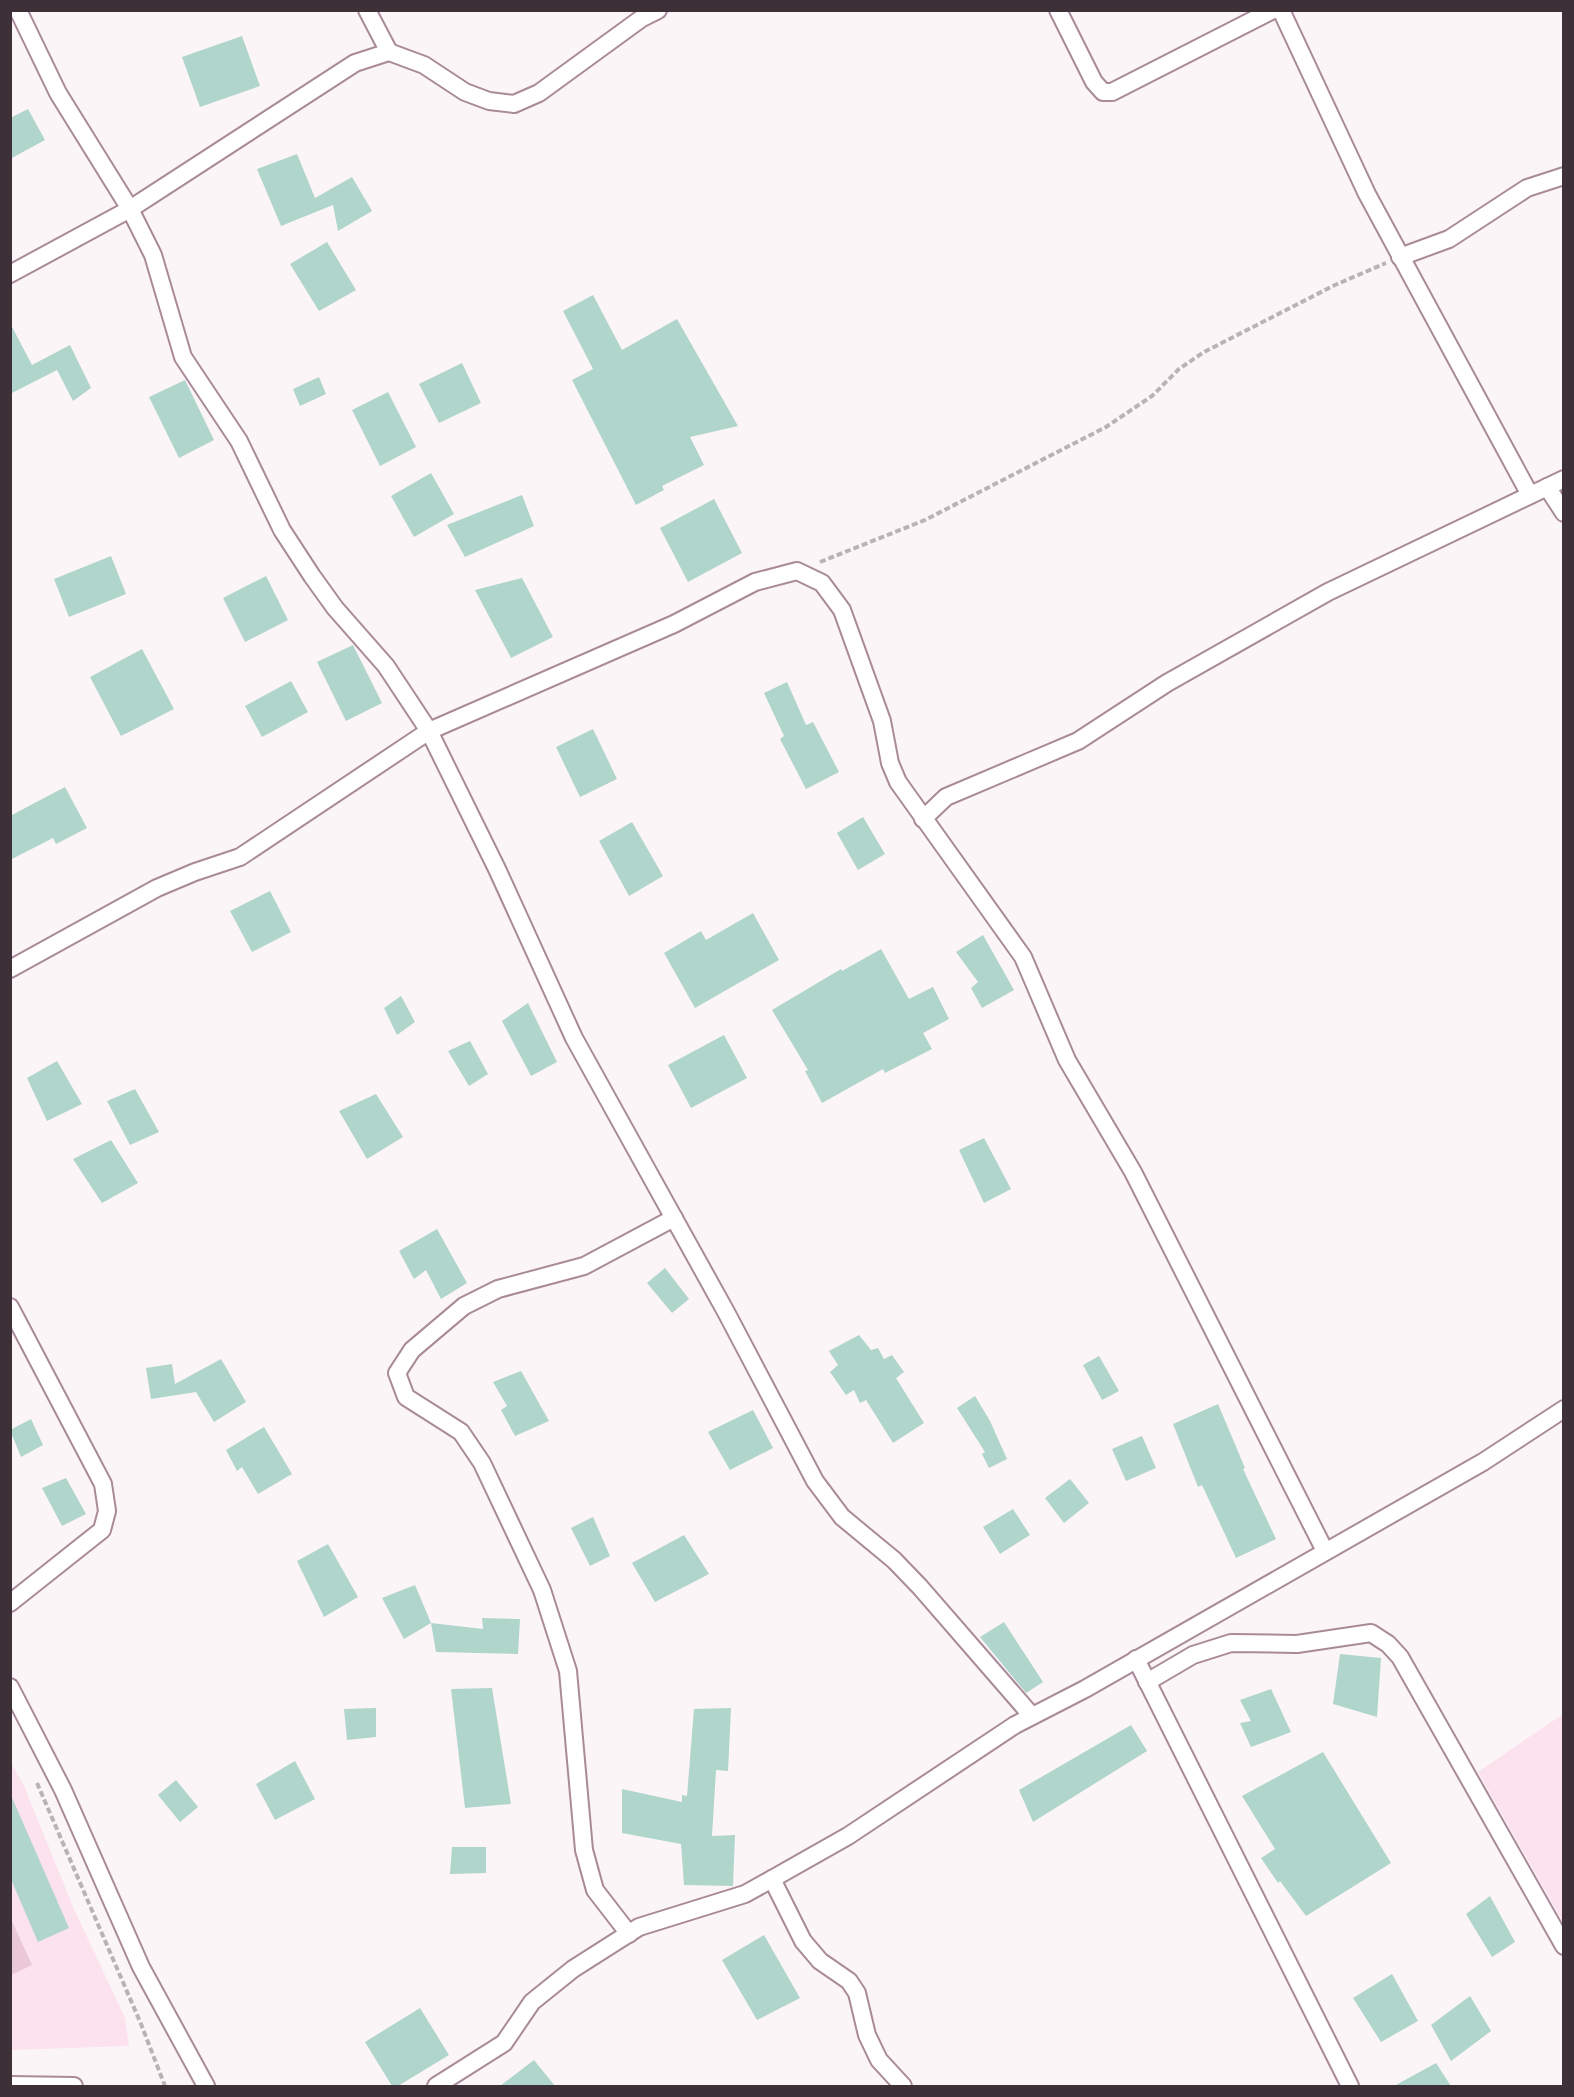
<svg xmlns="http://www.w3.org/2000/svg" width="1574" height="2097" font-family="Lato,sans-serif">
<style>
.built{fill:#fbe2ed}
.green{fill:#eac8d7}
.building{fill:#b0d5ca}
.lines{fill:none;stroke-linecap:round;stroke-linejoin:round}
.minor-casing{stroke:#a98a98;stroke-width:20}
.path{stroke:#bbb2b6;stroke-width:4;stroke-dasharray:6 3;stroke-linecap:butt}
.minor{stroke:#fff;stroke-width:16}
</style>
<rect width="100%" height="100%" fill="#fcf5f8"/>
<g class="built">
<polygon points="1563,1714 1563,1922 1478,1772"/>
<polygon points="10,1761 24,1786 74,1909 125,2018 129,2046 11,2050"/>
</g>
<polygon class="green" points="10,1917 32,1965 11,1975 10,1975"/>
<g class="building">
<polygon points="242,36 260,86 200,107 182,57"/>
<polygon points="28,109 45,140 10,159 10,118"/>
<polygon points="297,154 315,198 352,177 372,211 338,231 333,205 281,226 257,169"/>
<polygon points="327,242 356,290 319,311 290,264"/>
<polygon points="593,295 622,350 677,319 738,426 690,437 704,465 662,486 664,490 636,505 572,380 593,369 563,311"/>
<polygon points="10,323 32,365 70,345 91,388 73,401 57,370 10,394"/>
<polygon points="462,363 481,403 439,423 419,384"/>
<polygon points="319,377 326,394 300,406 293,389"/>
<polygon points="185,380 214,440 179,458 149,397"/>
<polygon points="388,392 416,447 380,466 352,410"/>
<polygon points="431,473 454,514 414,537 391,496"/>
<polygon points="522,495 534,526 465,557 447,525"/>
<polygon points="714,499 742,553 688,582 660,528"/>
<polygon points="111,556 126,594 69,617 54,579"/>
<polygon points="266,576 288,620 245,642 223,598"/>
<polygon points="522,578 553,637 511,658 475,590"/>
<polygon points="353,645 382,703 346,721 317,662"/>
<polygon points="142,649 174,709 121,736 90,677"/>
<polygon points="291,681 308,712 262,737 245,706"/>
<polygon points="787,682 806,725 813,722 839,772 806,789 780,739 784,736 764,693"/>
<polygon points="593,729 617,779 580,797 556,747"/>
<polygon points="65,787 87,828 56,844 53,838 10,860 10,816"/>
<polygon points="863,817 885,854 858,870 837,833"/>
<polygon points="632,822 663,876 629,896 599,841"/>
<polygon points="270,891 291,932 252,952 230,911"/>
<polygon points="753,913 779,960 695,1008 664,953 701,931 706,940"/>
<polygon points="983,935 1014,990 982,1008 971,988 978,982 956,952"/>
<polygon points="881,949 909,999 933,987 949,1019 923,1033 932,1049 885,1073 883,1069 822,1103 805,1071 808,1070 772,1010 841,969 842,971"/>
<polygon points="401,996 415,1022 397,1035 384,1008"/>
<polygon points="528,1003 557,1062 531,1076 502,1021"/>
<polygon points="724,1035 747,1078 691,1108 668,1065"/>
<polygon points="470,1041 488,1074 469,1086 448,1051"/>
<polygon points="57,1061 82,1104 47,1121 27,1078"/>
<polygon points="135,1089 159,1132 130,1145 107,1101"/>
<polygon points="376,1094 403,1137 367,1159 339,1111"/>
<polygon points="984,1138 1011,1189 984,1203 959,1150"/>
<polygon points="111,1140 138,1183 102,1203 73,1159"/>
<polygon points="437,1229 467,1283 441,1299 426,1270 414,1279 399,1251"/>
<polygon points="665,1268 689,1299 672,1313 647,1283"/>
<polygon points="859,1335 871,1350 878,1348 884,1359 892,1355 904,1372 896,1378 924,1423 893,1443 866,1400 860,1403 854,1390 846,1395 830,1372 838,1365 829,1351"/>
<polygon points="1099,1356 1119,1391 1102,1400 1083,1365"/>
<polygon points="221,1359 246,1402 214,1422 196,1392 151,1399 146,1368 172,1364 175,1384"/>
<polygon points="521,1371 549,1421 515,1436 501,1410 507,1406 493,1382"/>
<polygon points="975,1396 990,1421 1007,1459 989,1468 982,1454 985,1452 957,1408"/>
<polygon points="1218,1404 1245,1468 1243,1469 1276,1539 1236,1558 1202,1485 1198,1487 1173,1424"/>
<polygon points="753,1410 773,1448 730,1470 708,1432"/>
<polygon points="31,1419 43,1445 21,1457 10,1430"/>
<polygon points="264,1427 292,1474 258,1494 242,1467 237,1471 226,1450"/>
<polygon points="1142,1436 1156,1468 1126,1481 1112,1449"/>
<polygon points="66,1478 86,1514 62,1526 42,1488"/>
<polygon points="1070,1479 1089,1503 1064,1523 1045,1498"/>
<polygon points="1013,1509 1030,1535 1000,1554 983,1527"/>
<polygon points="593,1517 610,1556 590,1566 571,1528"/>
<polygon points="684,1535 709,1574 655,1602 632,1563"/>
<polygon points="328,1544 358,1597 324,1617 297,1561"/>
<polygon points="415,1585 431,1623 404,1639 382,1598"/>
<polygon points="482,1618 520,1619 518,1654 436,1652 431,1623 483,1629"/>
<polygon points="1004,1622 1043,1682 1026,1693 980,1637"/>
<polygon points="1340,1654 1381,1658 1377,1717 1333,1704"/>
<polygon points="492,1688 511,1804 465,1808 451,1689"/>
<polygon points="1271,1689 1291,1732 1251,1747 1240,1723 1251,1721 1240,1700"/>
<polygon points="376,1708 376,1737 347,1740 344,1709"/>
<polygon points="731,1708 728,1771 716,1770 712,1836 735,1835 733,1886 684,1885 681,1844 622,1833 622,1789 682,1802 682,1795 687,1796 694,1709"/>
<polygon points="1131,1725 1147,1751 1033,1822 1019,1790"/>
<polygon points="1323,1752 1391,1863 1306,1916 1280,1881 1278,1883 1261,1858 1275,1849 1242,1796"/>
<polygon points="295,1761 315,1799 275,1820 256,1784"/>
<polygon points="176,1780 198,1807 180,1822 158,1795"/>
<polygon points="10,1793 69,1928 38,1942 10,1877"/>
<polygon points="452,1847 486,1847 486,1873 450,1874"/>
<polygon points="1490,1896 1515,1942 1492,1957 1466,1914"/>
<polygon points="764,1935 800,1998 757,2020 722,1960"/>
<polygon points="1392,1974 1418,2021 1381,2042 1353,1998"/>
<polygon points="1470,1996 1491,2031 1451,2061 1431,2025"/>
<polygon points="420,2008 449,2055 398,2086 392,2086 365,2042"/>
<polygon points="534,2060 555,2086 500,2086"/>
<polygon points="1436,2063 1451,2086 1394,2086"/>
</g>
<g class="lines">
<defs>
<g id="minor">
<polyline points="18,10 58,93 130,209 153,255 183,357 239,441 282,530 312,576 335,608 386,666 429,731 497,869 574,1038 726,1312 815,1481 842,1517 894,1560 920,1587 1032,1716"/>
<polyline points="367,10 389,52"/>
<polyline points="1058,10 1094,82 1103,92 1112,92 1273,10"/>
<polyline points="1281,10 1367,194 1530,495"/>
<polyline points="1400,257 1449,239 1527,188 1564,176"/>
<polyline points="10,274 130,209 355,63 389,52 424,65 465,92 489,101 514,104 539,93 642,18 658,10"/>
<polyline points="1547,487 1564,513"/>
<polyline points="923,819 946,797 1078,741 1167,683 1328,592 1564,479"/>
<polyline points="10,969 157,888 195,872 240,857 429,731 674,624 755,582 797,571 822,583 842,610 882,721 890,763 898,782 1023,957 1067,1060 1133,1172 1325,1551"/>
<polyline points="10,1307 103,1484 107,1511 102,1530 10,1603"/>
<polyline points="1136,1659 1350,2086"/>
<polyline points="1147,1682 1193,1655 1231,1643 1297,1644 1371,1633 1388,1644 1400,1657 1564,1946"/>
<polyline points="10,1687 63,1790 141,1967 206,2086"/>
<polyline points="772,1879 803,1941 820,1961 849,1981 857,1993 867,2035 879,2060 903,2086"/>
<polyline points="629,1934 595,1890 584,1850 568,1671 542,1590 482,1463 461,1432 406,1397 397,1373 412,1350 464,1306 498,1289 584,1266 674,1218"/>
<polyline points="10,2085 74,2086"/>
<polyline points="436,2086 504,2043 532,2002 573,1969 639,1927 745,1894 772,1879 848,1836 1015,1725 1085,1689 1483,1462 1564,1409"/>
</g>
</defs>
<use href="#minor" class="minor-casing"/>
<g class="path">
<polyline points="820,562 925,520 1106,427 1152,396 1179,369 1204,352 1335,285 1386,263"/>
<polyline points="37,1783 141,2024 165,2086"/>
</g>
<use href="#minor" class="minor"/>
</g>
<rect width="1574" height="2097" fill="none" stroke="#3d3036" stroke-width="24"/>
</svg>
